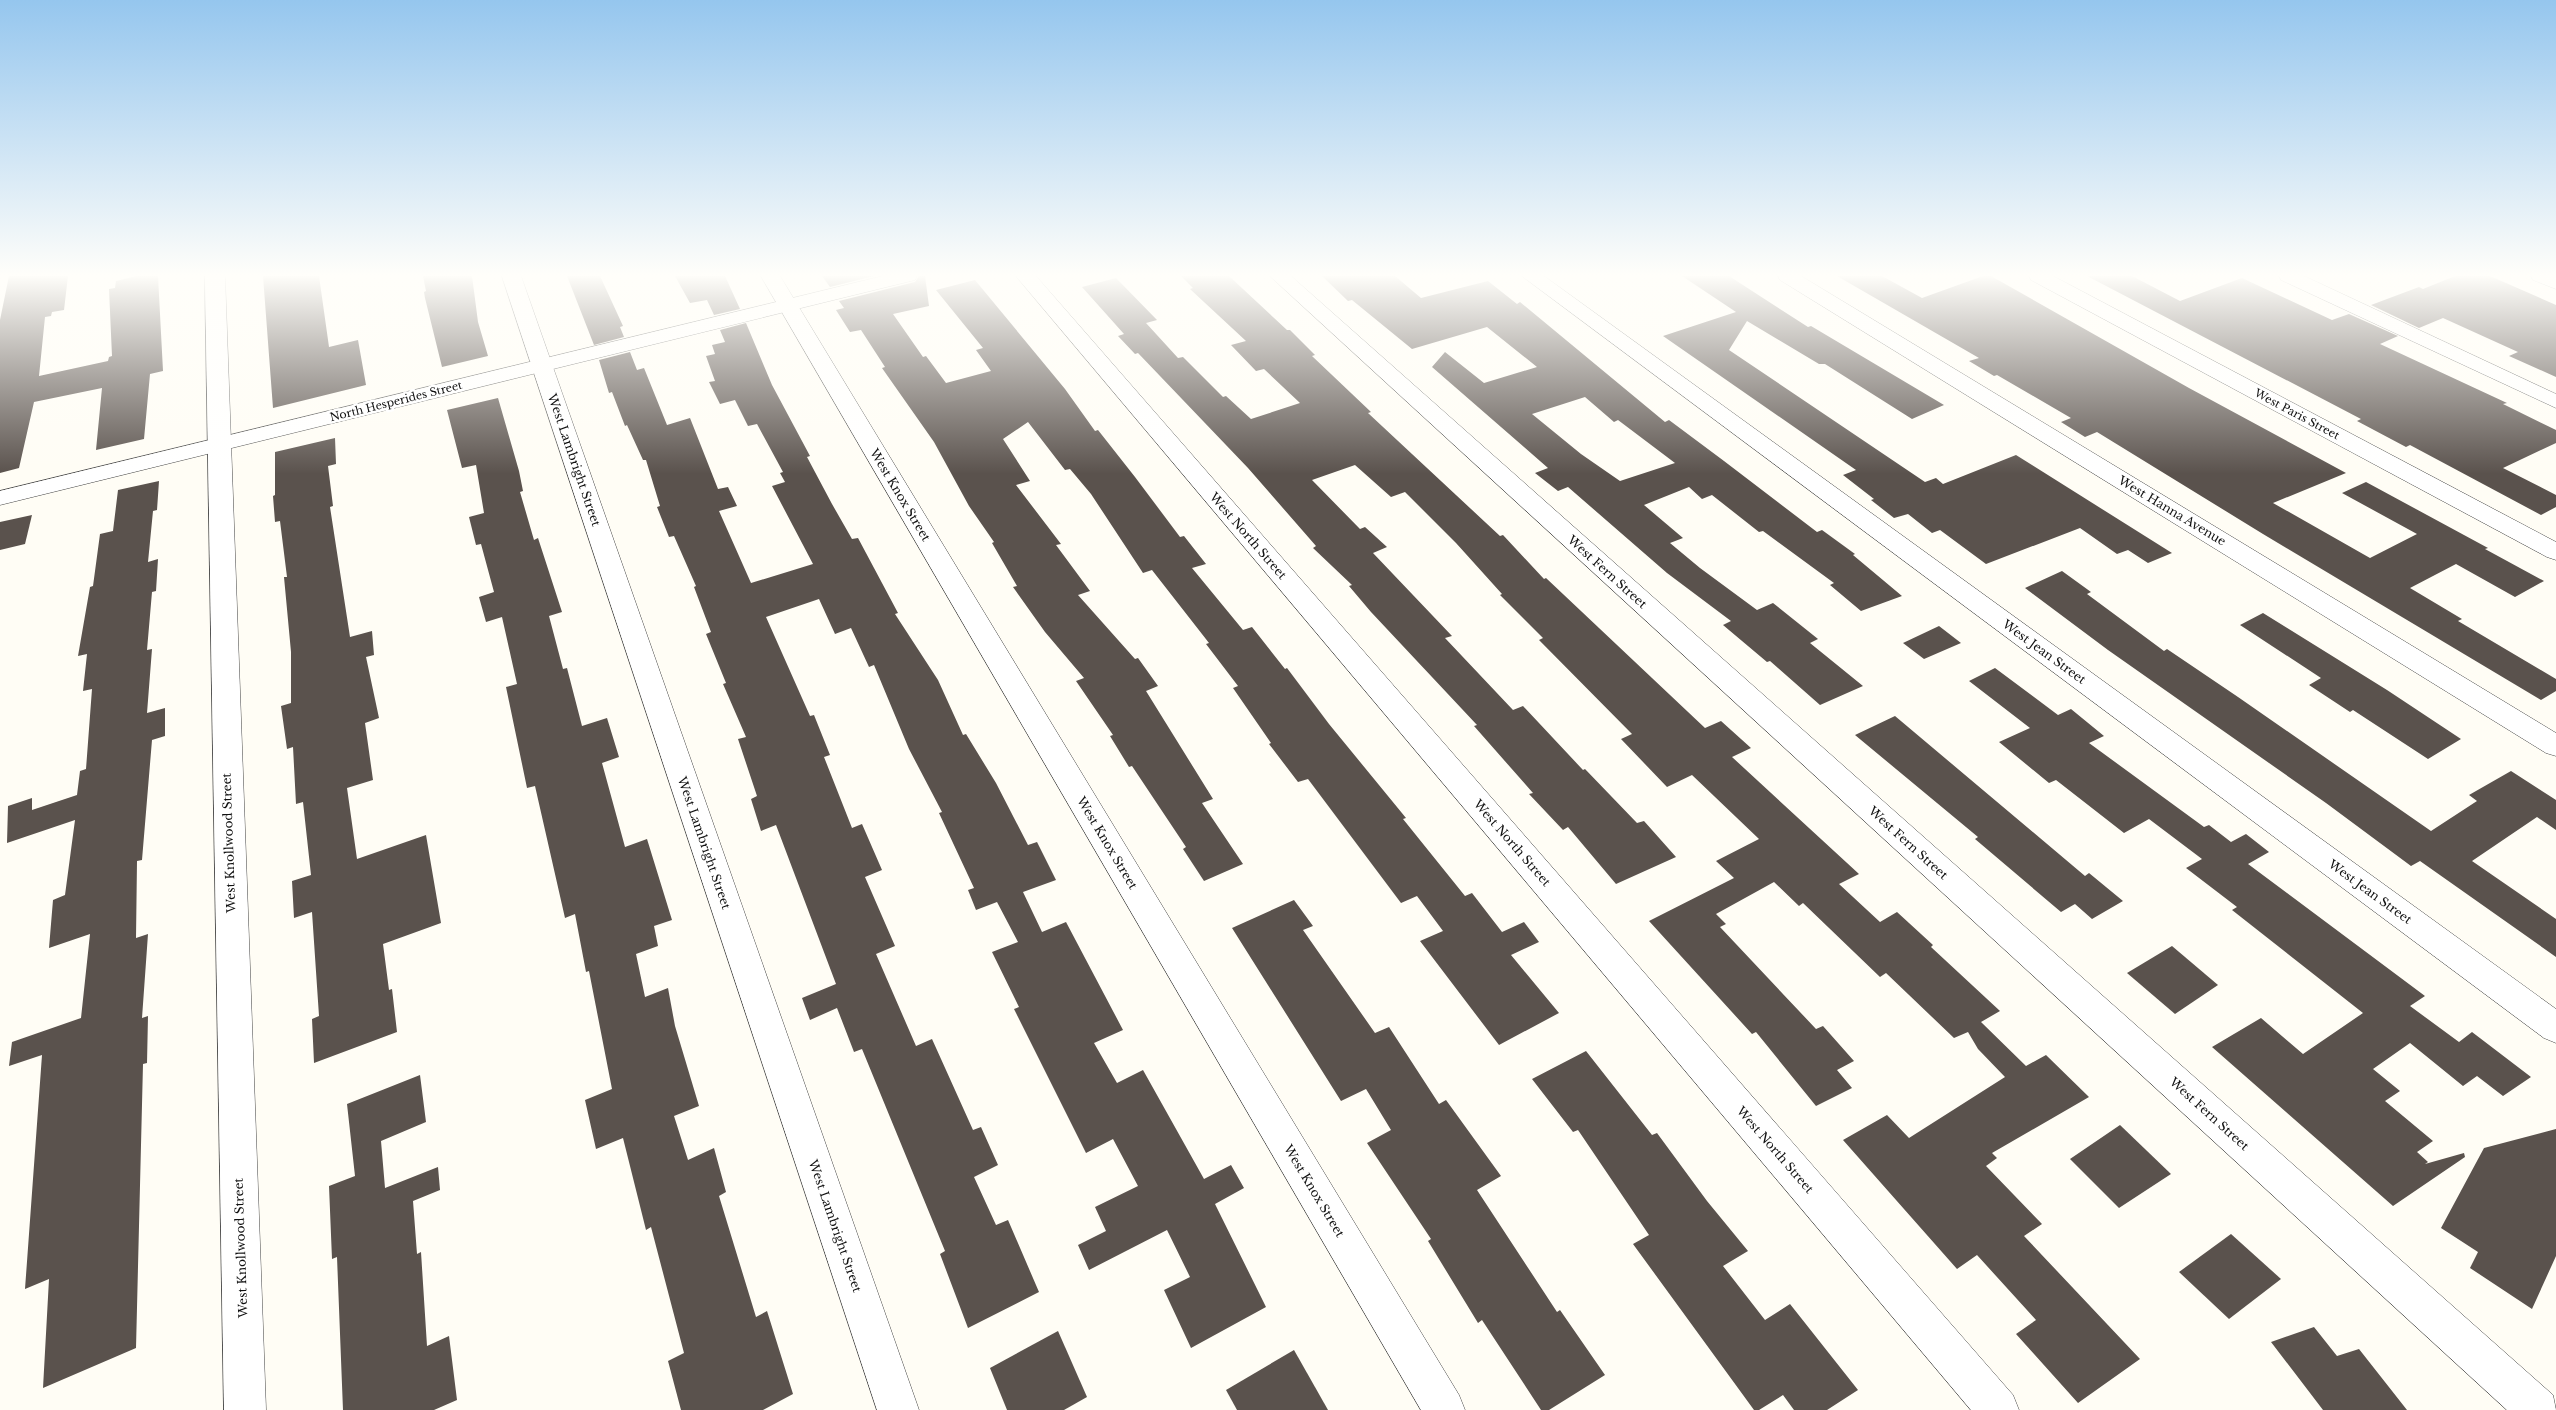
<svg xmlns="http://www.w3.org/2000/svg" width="2556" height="1410" font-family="'Libre Baskerville',serif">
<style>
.building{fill:#5a524d;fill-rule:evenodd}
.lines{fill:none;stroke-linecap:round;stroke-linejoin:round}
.minor-casing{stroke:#444;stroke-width:1}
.tertiary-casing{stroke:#444;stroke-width:1}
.minor{fill:#fff;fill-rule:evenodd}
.tertiary{fill:#fff;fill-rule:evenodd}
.labels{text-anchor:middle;stroke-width:5;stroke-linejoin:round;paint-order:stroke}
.far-street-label{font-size:11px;fill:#111;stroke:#fff}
.street-label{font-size:12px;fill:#111;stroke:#fff}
</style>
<rect width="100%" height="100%" fill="#fffdf5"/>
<g class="building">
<polygon points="9,276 68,276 64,310 52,312 51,316 45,317 39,376 108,361 109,357 112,356 109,289 115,288 116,281 137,276 158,276 163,371 150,374 144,439 96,450 102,388 34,402 19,468 0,473 0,320"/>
<polygon points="263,276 319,276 329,347 358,340 366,385 273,408"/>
<polygon points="423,276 472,276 478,322 488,356 442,367 425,298 424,292 426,291"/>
<polygon points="567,276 600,276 623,326 620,327 624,337 594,345"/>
<polygon points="675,276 725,276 740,309 714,315 707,300 690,303"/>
<polygon points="822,276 874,276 830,287"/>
<polygon points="919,276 925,276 929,306 893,314 923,357 926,356 946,383 991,371 976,350 983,348 936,290 975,280 1065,389 1095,431 1098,430 1135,477 1180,537 1184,536 1206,564 1192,568 1243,630 1252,627 1285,669 1287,668 1329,724 1406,818 1403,819 1465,896 1472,893 1502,932 1524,922 1539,942 1511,955 1559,1013 1499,1045 1420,941 1443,931 1417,896 1401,903 1308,779 1298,782 1269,744 1271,743 1233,688 1238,686 1206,644 1209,643 1152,570 1143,573 1091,494 1070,469 1065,470 1028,422 1003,439 1030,481 1016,485 1061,544 1056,545 1090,591 1078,595 1135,659 1138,658 1158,686 1146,691 1213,799 1202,803 1243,864 1204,881 1183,849 1186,847 1132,766 1129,767 1110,736 1113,735 1076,681 1084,678 1045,632 1013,587 1017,586 992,543 994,542 969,506 934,442 882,368 885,367 861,330 850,332 836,310 844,308 839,301 915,282"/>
<polygon points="1181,276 1229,276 1287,330 1290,330 1315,355 1312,356 1371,412 1368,413 1500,536 1503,535 1544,579 1546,578 1705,728 1721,721 1751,748 1732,757 1859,874 1839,884 1880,922 1897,912 1933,945 1931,947 2000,1011 1981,1022 2026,1066 2046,1055 2089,1097 1992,1153 1997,1158 1986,1166 2042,1224 2024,1236 2140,1359 2078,1403 2016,1334 2036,1320 1977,1255 1957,1269 1843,1140 1887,1115 1909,1138 2005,1077 1978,1049 1968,1032 1954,1038 1886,973 1880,977 1803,903 1799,906 1774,882 1716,914 1726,924 1720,927 1816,1029 1823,1026 1854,1061 1837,1070 1852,1088 1816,1106 1756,1032 1752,1034 1649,921 1734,878 1716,861 1759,839 1692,775 1667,787 1621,739 1632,734 1539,640 1543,638 1500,595 1502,594 1456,543 1405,492 1391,497 1355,465 1312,480 1360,529 1365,527 1387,547 1373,553 1452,636 1445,638 1513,710 1523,706 1583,770 1585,769 1637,823 1644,821 1676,857 1616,884 1568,827 1563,830 1529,794 1533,793 1474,726 1477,725 1371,612 1349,586 1352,585 1313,548 1316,546 1248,468 1138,353 1135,354 1118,336 1124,334 1082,287 1116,278 1157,320 1146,323 1178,358 1183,357 1223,397 1226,396 1251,419 1300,403 1264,369 1256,371 1231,345 1246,341 1190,289 1193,288"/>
<path d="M1322,276h73l26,22 67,-17 29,23 3,-2 145,120 4,-2 55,41 93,71 5,-2 33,24 -2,1 49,41 -41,15 -31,-26 4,-2 -71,-52 -4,1 -47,-37 -10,4 -13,-12 -45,18 39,33 -13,5 30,25 57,42 16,-7 45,36 -8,4 53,43 -43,19 -50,-44 -3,1 -44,-37 8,-4 -64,-48 -99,-86 -10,4 -23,-18 13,-5 -116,-101 13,-15 39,31 53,-16 -50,-40 -75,22 -60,-49 -4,1zM1585,397l29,25 4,-2 57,43 -55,18 -39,-27 -49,-40z"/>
<polygon points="1682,276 1729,276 1808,327 1811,326 1944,405 1912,419 1825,364 1819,364 1747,321 1729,350 1925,482 1936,478 1943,484 2016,455 2172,553 2148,563 2128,550 2117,554 2080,528 1986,564 1940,530 1932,533 1908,514 1894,518 1871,500 1874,499 1843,475 1856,470 1663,336 1736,312"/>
<polygon points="1837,276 1882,276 1922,298 1983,276 1991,276 2189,388 2346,473 2273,503 2370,558 2417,534 2342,493 2366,482 2488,548 2485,549 2544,581 2515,597 2456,564 2410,588 2462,619 2458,621 2556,679 2556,691 2541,700 2263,534 2097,432 2085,437 2061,422 2071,418 1997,375 1994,376 1969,361 1979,358"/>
<polygon points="2087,276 2132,276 2180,301 2242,278 2332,320 2349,314 2398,336 2380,344 2507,403 2503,404 2556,430 2556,443 2503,468 2556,495 2556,507 2541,515 2410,445 2406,447 2357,421 2361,419"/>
<polygon points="2455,276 2490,276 2556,305 2556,377 2509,356 2518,352 2443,318 2419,328 2371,305 2419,287 2423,289"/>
<polygon points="746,323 772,385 810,456 807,457 832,504 852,539 858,538 898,613 895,614 938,680 963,735 966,734 996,783 1028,845 1037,842 1056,880 1023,892 1042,932 1066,922 1123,1030 1094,1043 1117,1083 1143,1070 1204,1179 1231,1165 1244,1188 1215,1204 1266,1307 1191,1348 1164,1290 1190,1277 1167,1230 1089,1270 1078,1245 1106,1231 1095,1207 1138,1186 1113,1139 1086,1153 1014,1009 1019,1007 992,952 1018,942 997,902 976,910 968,890 974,888 939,813 942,812 909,749 874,665 869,667 851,628 835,634 819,599 766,617 810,716 814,715 830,755 824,757 852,828 862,824 882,870 865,877 895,946 876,954 916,1046 932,1039 973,1130 981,1127 998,1165 974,1177 996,1225 1008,1220 1039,1292 968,1328 940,1254 945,1251 862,1049 854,1052 837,1008 810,1020 802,998 836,984 776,825 761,831 751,799 757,796 738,739 746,737 723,684 726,683 706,634 711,632 694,587 696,586 674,536 669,537 657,507 660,506 646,460 643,460 627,425 625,426 612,392 609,393 599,360 630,352 637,370 644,368 667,425 690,418 718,489 728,487 737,506 719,511 751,583 813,564 772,486 785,482 780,473 783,472 757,424 748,426 735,400 720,404 709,382 715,381 706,356 715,354 712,345 725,342 720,330"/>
<polygon points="498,398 519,471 523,491 520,492 534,540 538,538 562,612 549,616 563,669 567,668 582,726 607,718 619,757 602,763 625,847 647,839 672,920 654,926 658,946 636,954 645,997 668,988 675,1026 699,1106 674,1116 688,1160 714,1148 726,1192 719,1196 756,1317 767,1311 793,1394 763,1410 681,1410 668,1361 684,1353 651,1227 646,1230 623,1138 596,1149 585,1100 612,1089 589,971 586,972 575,914 565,918 535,786 527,788 506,687 517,684 502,617 486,622 479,597 494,592 481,544 476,545 469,517 484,513 476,465 462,468 447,410"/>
<polygon points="335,438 336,464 328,466 333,506 330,507 350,637 372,631 374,655 366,657 379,718 365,723 373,780 347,788 357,859 426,835 441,923 383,944 389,990 392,989 397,1032 314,1063 312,1019 319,1016 312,912 294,918 292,881 311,875 303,802 296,804 293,747 287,749 281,706 291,703 291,652 284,577 287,577 280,521 275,522 273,496 275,495 275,452"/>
<polygon points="159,481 157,510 153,511 148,562 158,559 156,591 152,592 147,650 152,649 147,713 165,708 165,736 152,740 142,860 137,861 136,938 148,934 142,1018 148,1016 147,1063 143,1064 136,1348 43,1388 49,1279 25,1289 42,1055 9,1066 12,1042 81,1018 90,934 49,948 53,900 65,895 75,820 7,843 8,806 32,798 32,810 77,795 80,771 86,769 92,689 83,691 87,654 78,656 90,587 93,586 100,534 113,531 118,490"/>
<polygon points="32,515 25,544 0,550 0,522"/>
<polygon points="2062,571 2091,592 2087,594 2164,651 2167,649 2238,697 2431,831 2477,801 2469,795 2511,771 2556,800 2556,830 2537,817 2472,861 2556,919 2556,957 2420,861 2411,866 2326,803 2108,650 2025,588"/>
<polygon points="2263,613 2387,690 2461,739 2428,759 2353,710 2350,712 2309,685 2321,678 2240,625"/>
<polygon points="1939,626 1961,643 1924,659 1903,643"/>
<polygon points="1995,668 2058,715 2071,709 2104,736 2089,743 2204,827 2209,825 2231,842 2246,834 2269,852 2248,864 2425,996 2410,1006 2459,1042 2472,1032 2531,1077 2503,1096 2477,1076 2463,1086 2410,1043 2373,1069 2400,1091 2385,1101 2433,1141 2417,1152 2428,1162 2425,1164 2464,1153 2465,1157 2393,1206 2212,1047 2261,1018 2303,1054 2363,1013 2232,910 2237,907 2186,868 2202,859 2149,819 2124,833 2056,780 2049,783 1999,742 2030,728 1969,681"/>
<polygon points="1895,716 2085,876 2089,873 2123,901 2092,919 2075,904 2061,912 1975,839 1978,837 1855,735"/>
<polygon points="1294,900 1313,926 1303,930 1375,1033 1389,1027 1439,1104 1446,1100 1501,1176 1477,1190 1557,1312 1560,1310 1605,1375 1549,1410 1541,1410 1482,1320 1478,1323 1428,1241 1431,1239 1367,1143 1391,1130 1366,1089 1341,1101 1232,928"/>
<polygon points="2172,946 2218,985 2175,1014 2127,973"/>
<polygon points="1586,1051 1652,1135 1657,1133 1707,1201 1748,1251 1723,1266 1765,1320 1790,1304 1858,1390 1827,1410 1794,1410 1783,1395 1759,1410 1754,1410 1633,1244 1649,1235 1578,1130 1573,1132 1532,1079"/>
<polygon points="420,1075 426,1122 381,1141 385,1188 438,1167 440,1190 413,1201 417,1254 421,1252 427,1346 449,1336 457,1400 434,1410 343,1410 337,1257 332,1259 329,1186 355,1176 347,1104"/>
<polygon points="2120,1125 2171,1174 2119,1208 2070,1159"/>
<polygon points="2556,1129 2556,1256 2532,1309 2470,1268 2478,1252 2441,1228 2484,1148"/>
<polygon points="2231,1234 2281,1279 2229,1319 2179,1272"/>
<polygon points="2314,1327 2337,1356 2359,1349 2407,1410 2323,1410 2271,1342"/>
<polygon points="1058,1331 1087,1397 1064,1410 1007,1410 990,1368"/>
<polygon points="1294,1350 1328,1410 1237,1410 1226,1390"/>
</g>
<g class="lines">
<defs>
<g id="minor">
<polygon points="205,276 225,276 266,1410 224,1410"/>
<polygon points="502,276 521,276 919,1410 877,1410"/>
<polygon points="761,276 780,276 1459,1395 1465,1410 1421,1410"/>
<polygon points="1016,276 1036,276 2013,1395 2019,1410 1971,1410"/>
<polygon points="1270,276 1291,276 2553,1395 2556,1410 2507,1410"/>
<polygon points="1522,276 1544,276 2556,1009 2556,1043 2544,1038"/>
<polygon points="1778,276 1801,276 2556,733 2556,756 2546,753 1780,280"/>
<polygon points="2029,276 2053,276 2556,542 2556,560 2547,557 2031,280"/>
<polygon points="2279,276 2304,276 2556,394 2556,408 2281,280"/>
<polygon points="2531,276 2556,276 2556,289 2533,280"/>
</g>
<polygon id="tertiary" points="883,276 917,276 915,280 0,505 0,491"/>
</defs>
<use href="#minor" class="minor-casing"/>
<use href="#tertiary" class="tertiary-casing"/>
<use href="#minor" class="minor"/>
<use href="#tertiary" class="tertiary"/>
</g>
<linearGradient id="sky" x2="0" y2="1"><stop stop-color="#95c6ee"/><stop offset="0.58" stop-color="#fffefa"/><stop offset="1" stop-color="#fffefa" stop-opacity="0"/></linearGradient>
<rect width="2556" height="474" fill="url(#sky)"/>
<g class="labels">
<g class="far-street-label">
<text transform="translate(396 401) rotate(-14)" y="4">North Hesperides Street</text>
<text transform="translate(2297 414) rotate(28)" y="4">West Paris Street</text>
</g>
<g class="street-label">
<text transform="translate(574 460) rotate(71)" y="4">West Lambright Street</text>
<text transform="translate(900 495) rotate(59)" y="4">West Knox Street</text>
<text transform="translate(2172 511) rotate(31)" y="4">West Hanna Avenue</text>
<text transform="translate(1248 536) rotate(49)" y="4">West North Street</text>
<text transform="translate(1607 572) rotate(42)" y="4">West Fern Street</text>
<text transform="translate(2044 652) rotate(36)" y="4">West Jean Street</text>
<text transform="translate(229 843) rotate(-92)" y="4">West Knollwood Street</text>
<text transform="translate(704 843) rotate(71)" y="4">West Lambright Street</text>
<text transform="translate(1107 843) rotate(59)" y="4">West Knox Street</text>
<text transform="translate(1512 843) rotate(49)" y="4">West North Street</text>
<text transform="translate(1908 843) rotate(42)" y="4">West Fern Street</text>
<text transform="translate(2370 892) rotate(36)" y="4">West Jean Street</text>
<text transform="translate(2209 1114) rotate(42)" y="4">West Fern Street</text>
<text transform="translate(1775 1150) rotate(49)" y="4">West North Street</text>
<text transform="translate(1314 1191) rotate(59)" y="4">West Knox Street</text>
<text transform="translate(835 1226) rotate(71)" y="4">West Lambright Street</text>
<text transform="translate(241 1248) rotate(-92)" y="4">West Knollwood Street</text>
</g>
</g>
</svg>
